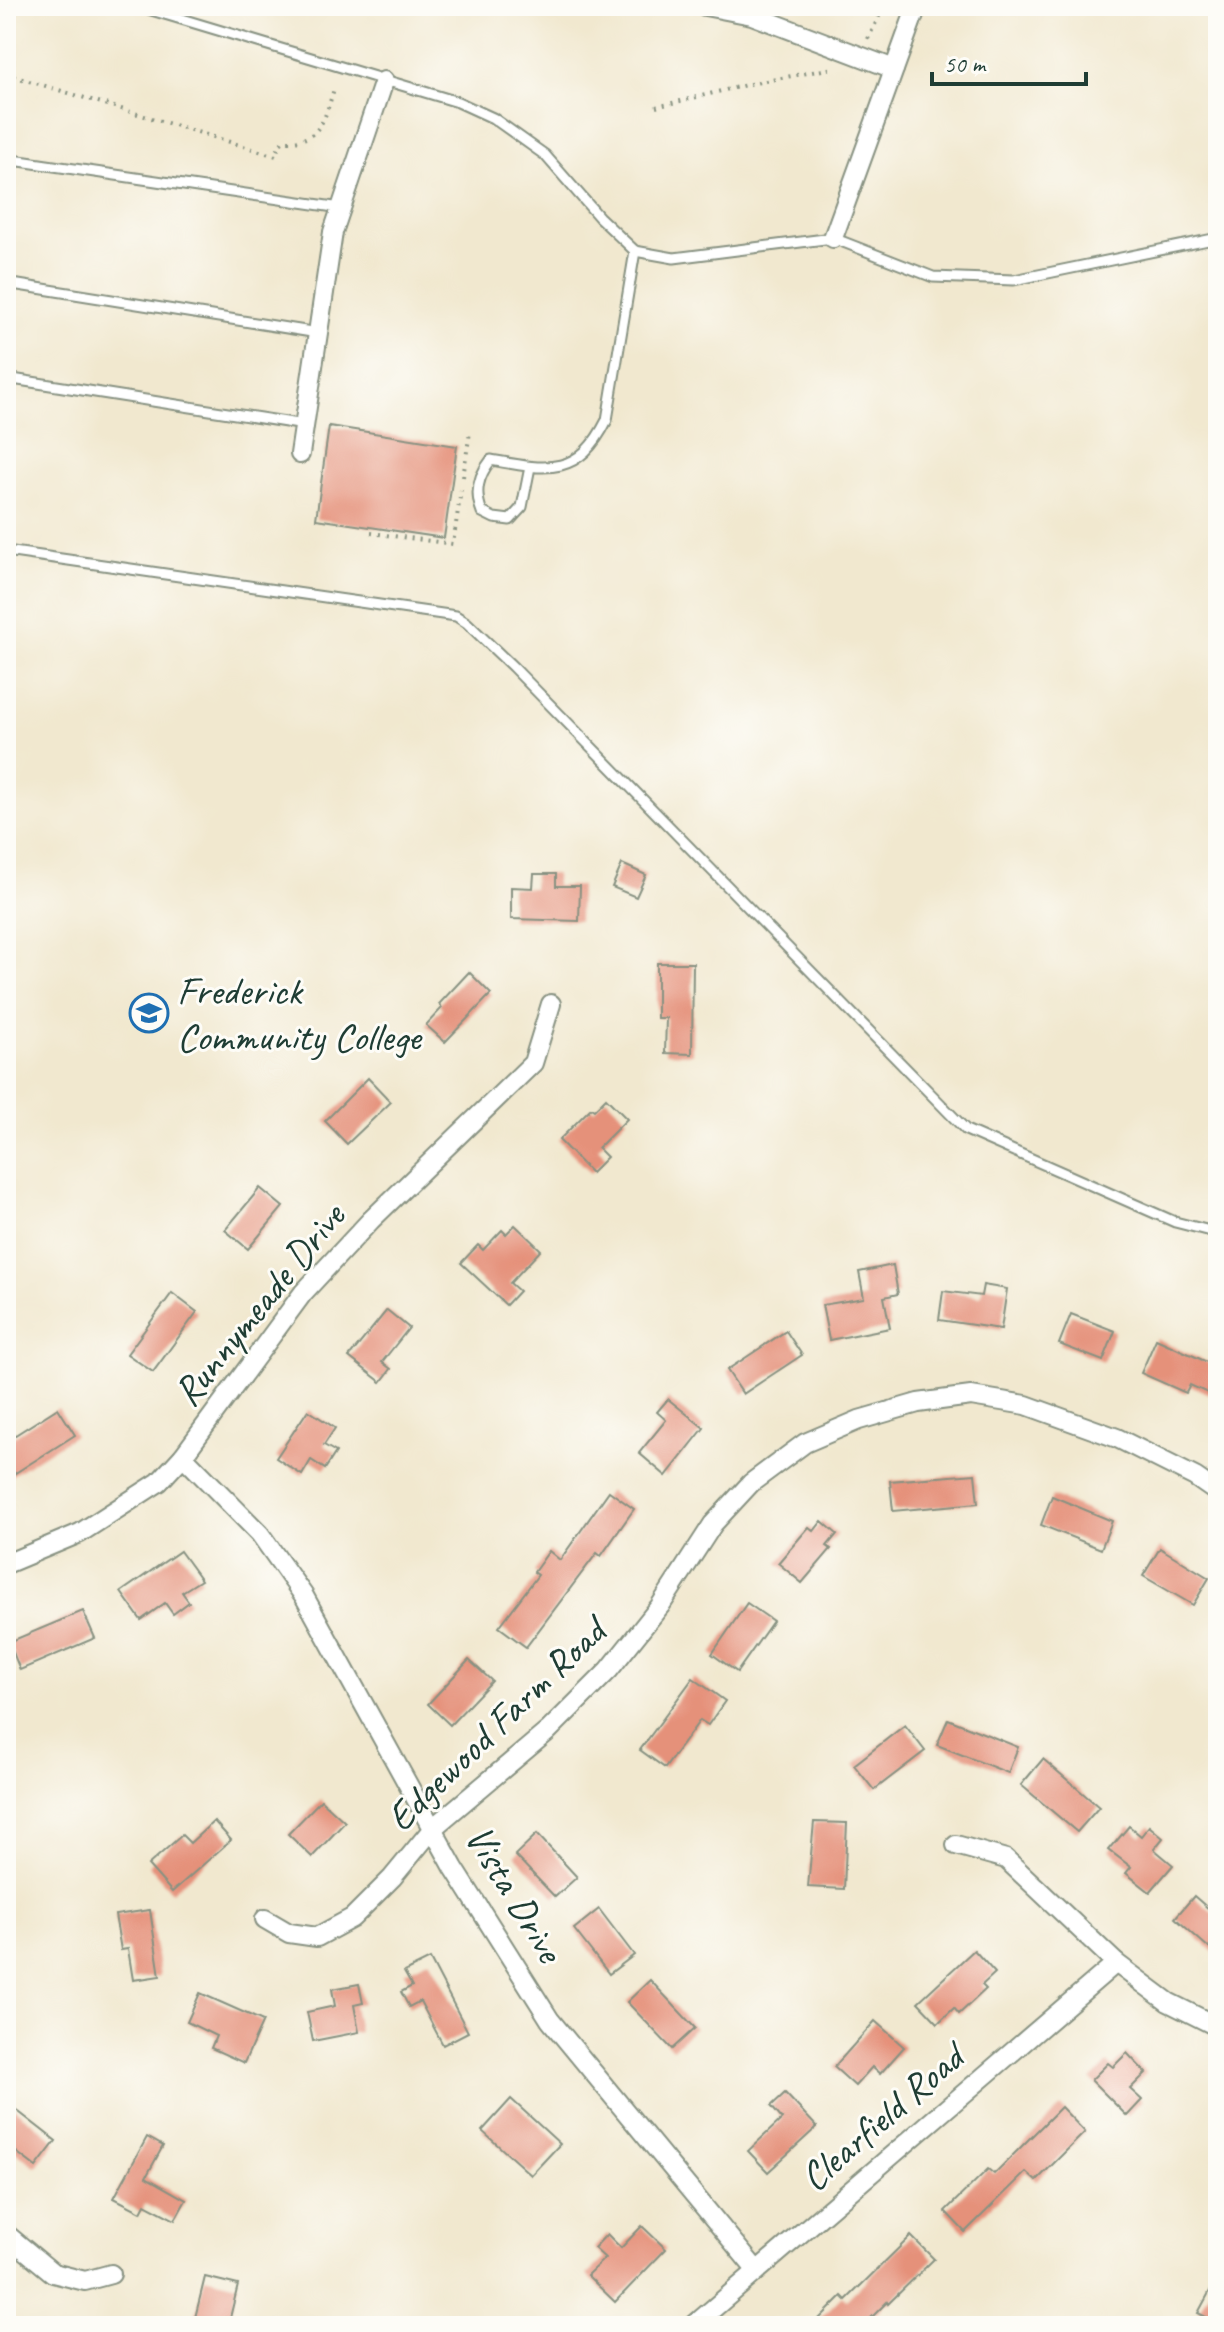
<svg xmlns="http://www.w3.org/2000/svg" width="1224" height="2332" font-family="Caveat,sans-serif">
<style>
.building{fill:#e5917a}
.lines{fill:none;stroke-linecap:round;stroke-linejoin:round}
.lane-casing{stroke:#889282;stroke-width:13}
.street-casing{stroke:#889282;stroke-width:22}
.path{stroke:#889282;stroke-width:4;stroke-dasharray:2 6;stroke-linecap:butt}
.lane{stroke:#fff;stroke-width:9}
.street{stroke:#fff;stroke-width:18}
.labels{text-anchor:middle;stroke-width:6;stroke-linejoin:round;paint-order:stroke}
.poi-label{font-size:40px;fill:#1f3d34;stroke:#fdfcf7;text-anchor:start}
.street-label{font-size:40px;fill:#1f3d34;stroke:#fdfcf7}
</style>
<rect width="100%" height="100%" fill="#fdfcf7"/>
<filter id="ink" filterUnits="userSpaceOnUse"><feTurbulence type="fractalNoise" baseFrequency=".0125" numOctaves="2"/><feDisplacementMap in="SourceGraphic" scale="16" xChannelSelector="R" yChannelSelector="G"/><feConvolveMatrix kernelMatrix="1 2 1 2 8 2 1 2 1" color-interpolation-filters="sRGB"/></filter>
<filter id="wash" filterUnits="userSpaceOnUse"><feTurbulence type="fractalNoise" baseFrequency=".006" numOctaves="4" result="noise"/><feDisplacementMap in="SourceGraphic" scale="32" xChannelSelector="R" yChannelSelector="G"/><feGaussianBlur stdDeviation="1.8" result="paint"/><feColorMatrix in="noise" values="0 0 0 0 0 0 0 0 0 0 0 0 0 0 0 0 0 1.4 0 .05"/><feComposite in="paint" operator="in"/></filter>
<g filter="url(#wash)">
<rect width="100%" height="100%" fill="#f1e8cf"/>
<g id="blocks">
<g class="building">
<polygon points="329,426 457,446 444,538 316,519"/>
<polygon points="622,864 646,875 636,897 612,887"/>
<polygon points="534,874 556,874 556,886 580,886 579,921 511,919 511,887 533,888"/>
<polygon points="657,963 693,963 692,1054 665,1053 666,1018 657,1018"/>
<polygon points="469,972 491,994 445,1042 426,1025 442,1008 439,1004"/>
<polygon points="368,1078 391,1102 347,1144 325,1121"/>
<polygon points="606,1098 627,1119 598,1148 607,1157 591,1173 559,1140 591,1108 594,1110"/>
<polygon points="260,1188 283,1207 248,1249 225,1230"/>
<polygon points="515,1225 541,1250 510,1283 519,1291 506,1305 461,1263 478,1245 483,1250 502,1230 506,1234"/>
<polygon points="893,1265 898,1294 884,1297 890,1328 829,1340 822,1305 864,1298 859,1272"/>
<polygon points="983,1285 1007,1289 1001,1329 939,1320 943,1291 981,1296"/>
<polygon points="172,1293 197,1312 153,1372 127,1354"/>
<polygon points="387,1310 409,1328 382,1362 391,1369 381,1382 349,1357"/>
<polygon points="1071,1314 1115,1331 1103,1361 1059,1344"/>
<polygon points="786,1331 802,1355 743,1394 727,1370"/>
<polygon points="1156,1339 1218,1367 1218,1381 1212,1395 1190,1385 1186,1393 1141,1373"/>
<polygon points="668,1399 704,1428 666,1476 639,1453 666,1420 657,1412"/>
<polygon points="58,1408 75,1435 6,1479 6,1441"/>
<polygon points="308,1410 335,1428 324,1445 336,1452 325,1469 311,1460 302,1475 276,1458"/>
<polygon points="975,1474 978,1503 893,1511 890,1481"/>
<polygon points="609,1491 634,1509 601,1556 597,1553 526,1647 499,1627 538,1575 534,1572 549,1551 560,1560"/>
<polygon points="1052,1496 1112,1521 1101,1549 1041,1525"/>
<polygon points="822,1521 837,1534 827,1546 831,1549 802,1583 778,1563 809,1527 814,1531"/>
<polygon points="1160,1548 1209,1578 1193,1605 1143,1576"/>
<polygon points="180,1551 201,1580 182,1592 189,1602 173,1614 165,1603 141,1620 121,1592"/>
<polygon points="747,1603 773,1621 737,1672 712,1654"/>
<polygon points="83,1611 95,1638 20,1670 9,1642"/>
<polygon points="469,1660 492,1681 450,1725 428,1704"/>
<polygon points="693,1678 725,1701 708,1725 700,1720 665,1768 640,1750"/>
<polygon points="948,1719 1018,1747 1008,1773 937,1745"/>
<polygon points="905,1725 925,1751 874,1790 854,1765"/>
<polygon points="1043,1759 1099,1807 1077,1832 1021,1785"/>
<polygon points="321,1800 345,1822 312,1857 288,1834"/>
<polygon points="214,1821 231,1840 172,1892 148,1865 182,1835 190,1843"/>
<polygon points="814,1822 847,1823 844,1889 808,1887"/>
<polygon points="1129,1826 1141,1836 1149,1826 1163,1838 1154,1849 1173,1865 1150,1892 1126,1873 1131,1867 1109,1850"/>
<polygon points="537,1834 577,1877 555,1897 515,1855"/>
<polygon points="1194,1896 1218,1917 1218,1956 1175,1918"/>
<polygon points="599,1909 634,1955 609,1974 574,1929"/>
<polygon points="150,1910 160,1976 133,1980 128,1949 121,1950 115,1915"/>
<polygon points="974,1950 995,1973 982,1985 986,1989 959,2014 954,2008 938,2023 918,2002"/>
<polygon points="430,1959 468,2032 443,2045 420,2001 409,2007 401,1992 412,1986 404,1972"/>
<polygon points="650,1980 695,2028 672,2049 627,2002"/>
<polygon points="359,1984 363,2003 354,2005 359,2032 313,2041 307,2012 335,2006 332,1989"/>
<polygon points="200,1993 263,2021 244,2063 211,2048 216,2036 187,2022"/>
<polygon points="875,2021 904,2047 880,2074 872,2067 855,2086 834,2067"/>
<polygon points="1127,2053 1146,2073 1130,2089 1142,2100 1127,2116 1091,2080 1108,2063 1113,2067"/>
<polygon points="785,2093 817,2127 768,2172 748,2151 782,2119 771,2106"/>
<polygon points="511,2099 560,2144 531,2175 482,2131"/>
<polygon points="6,2102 56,2141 36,2167 6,2144"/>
<polygon points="1061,2107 1085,2132 1036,2181 1026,2172 965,2232 945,2211 988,2169 994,2174"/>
<polygon points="147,2137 163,2146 146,2177 186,2200 175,2220 145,2204 141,2212 114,2198"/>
<polygon points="642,2226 666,2249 615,2302 587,2275 605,2258 594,2248 607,2234 621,2248"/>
<polygon points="911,2236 934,2259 888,2304 887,2302 863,2326 812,2326 842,2296 846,2300"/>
<polygon points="1218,2276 1218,2323 1198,2313"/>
<polygon points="205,2277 238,2285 228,2326 193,2326"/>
</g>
</g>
</g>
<g filter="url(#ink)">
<use href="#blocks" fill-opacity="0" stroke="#889282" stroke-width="2"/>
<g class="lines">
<defs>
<g id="lane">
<polyline points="138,6 458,102 493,118 545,155 599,217 635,251 674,258 833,238 933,277 1014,280 1218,238"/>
<polyline points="6,159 341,208"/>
<polyline points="6,197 12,159"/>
<polyline points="6,283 318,333"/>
<polyline points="6,378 305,425"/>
<path d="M530,467l-8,40 -12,13 -16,-2 -12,-6c-8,-20 -4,-36 9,-52 55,10 87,18 116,-40l28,-169"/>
<polyline points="6,551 456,616 467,623 513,667 966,1130 1175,1222 1218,1233"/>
</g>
<g id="street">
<polyline points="705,6 752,15 894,69"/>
<polyline points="833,238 917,6"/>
<polyline points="300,454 333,232 384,81"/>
<polyline points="183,1456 260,1534 304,1596 454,1868 550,2020 757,2271"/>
<polyline points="6,1564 80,1533 159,1482 183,1456 303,1293 371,1220 533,1063 551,1004"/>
<polyline points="956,1845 1006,1859 1116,1963 1168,2002 1218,2027"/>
<polyline points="265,1919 289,1933 317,1937 352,1918 392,1878 434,1827 548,1731 609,1670 660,1606 713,1524 751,1483 805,1443 859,1420 918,1403 971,1396 1026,1405 1117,1438 1195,1477 1218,1493"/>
<polyline points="6,2234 53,2273 85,2281 111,2274"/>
<polyline points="693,2326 1116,1963"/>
</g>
</defs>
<use href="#lane" class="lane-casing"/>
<use href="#street" class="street-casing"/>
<g class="path">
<polyline points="868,39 884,6"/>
<path d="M6,74l270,82 3,-11 5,-4c38,2 41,-25 51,-55"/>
<polyline points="656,107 750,84 833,68"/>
<polyline points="463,477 470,432"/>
<polyline points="371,533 453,544 461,490"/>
</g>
<use href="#lane" class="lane"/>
<use href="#street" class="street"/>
</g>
</g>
<defs>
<symbol id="university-ring" viewBox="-11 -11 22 22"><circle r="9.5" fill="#fdfcf7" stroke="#1f6fb2" stroke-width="1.5"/><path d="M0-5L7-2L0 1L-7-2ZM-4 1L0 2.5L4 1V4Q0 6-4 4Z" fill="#1f6fb2"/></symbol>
</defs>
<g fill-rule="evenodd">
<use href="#university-ring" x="127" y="991" width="44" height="44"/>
</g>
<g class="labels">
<g class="poi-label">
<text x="177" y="1004">Frederick<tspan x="177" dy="46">Community College</tspan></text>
</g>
<g class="street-label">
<text transform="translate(258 1304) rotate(-51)" y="14">Runnymeade Drive</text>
<text transform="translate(495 1724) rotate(-44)" y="14">Edgewood Farm Road</text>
<text transform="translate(515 1893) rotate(59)" y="14">Vista Drive</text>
<text transform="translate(881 2117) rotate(-41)" y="14">Clearfield Road</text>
</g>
</g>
<rect width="1224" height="2332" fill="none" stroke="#fdfcf7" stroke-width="32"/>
<path d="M932 72v12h154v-12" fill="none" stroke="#1f3d34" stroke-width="4"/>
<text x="944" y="72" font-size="24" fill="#1f3d34" stroke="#fdfcf7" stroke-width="6" paint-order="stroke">50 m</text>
</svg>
